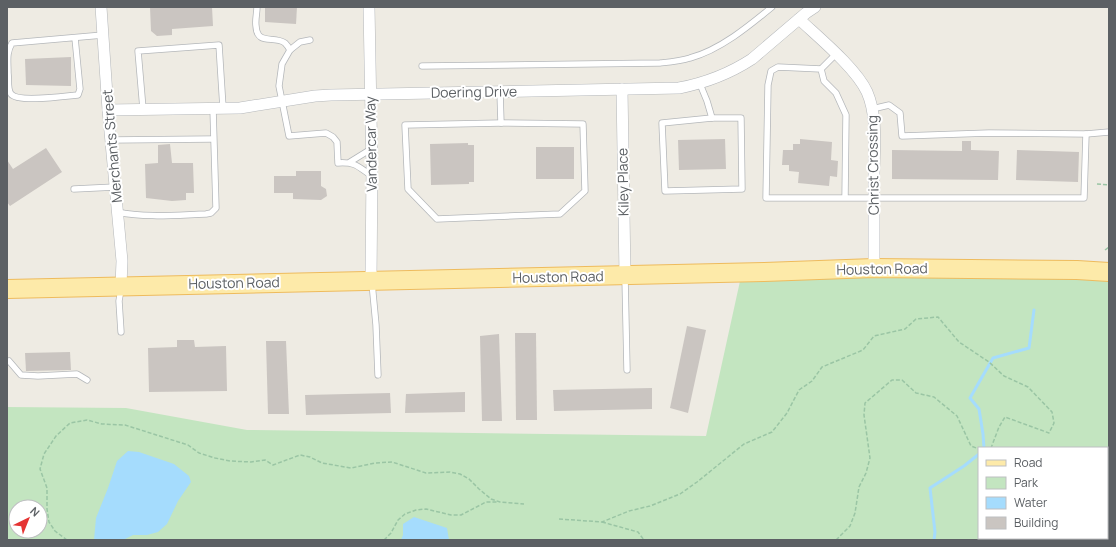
<svg xmlns="http://www.w3.org/2000/svg" width="1116" height="547" font-family="Manrope,sans-serif">
<style>
.green{fill:#c3e5c0;fill-rule:evenodd}
.water{fill:#a5dcfd}
.lines{fill:none;stroke-linecap:round;stroke-linejoin:round}
.stream{stroke:#a5dcfd;stroke-width:3}
.building{fill:#cac5c1}
.lane-casing{stroke:#b4b7ba;stroke-width:7}
.street-casing{stroke:#b4b7ba;stroke-width:12}
.primary-casing{stroke:#eebb5d;stroke-width:20}
.path{stroke:#9ac5a4;stroke-width:1.5;stroke-dasharray:4 2;stroke-linecap:butt}
.lane{stroke:#fff;stroke-width:5.5}
.street{stroke:#fff;stroke-width:11}
.primary{stroke:#fdeaa9;stroke-width:18}
.labels{text-anchor:middle;stroke-width:4;stroke-linejoin:round;paint-order:stroke}
.street-label{font-size:14px;fill:#5c6064;stroke:#fff}
</style>
<rect width="100%" height="100%" fill="#eeebe3"/>
<path class="green" d="M742,272h367v244h-2v-68h-128v90h68l2,2h-1042v-133l119,1 121,22 459,6zM16,507h24v24h-24z"/>
<g class="water">
<polygon points="128,451 139,452 174,464 189,476 191,482 178,501 167,524 158,532 147,535 133,535 123,540 94,540 96,518 108,488 117,461"/>
<polygon points="414,517 447,528 449,540 401,540 403,535 403,524"/>
</g>
<g class="lines">
<g class="stream">
<polyline points="984,448 983,434 979,409 970,398 993,358 1029,348 1034,310"/>
<polyline points="934,540 935,532 930,488 964,466 979,454"/>
</g>
</g>
<g class="building">
<polygon points="150,7 212,7 213,26 172,29 172,35 157,36 151,31"/>
<polygon points="265,7 297,7 296,24 265,22"/>
<polygon points="71,57 71,86 26,85 25,59"/>
<polygon points="725,139 726,169 679,170 678,140"/>
<polygon points="800,139 832,142 831,160 838,161 837,177 830,176 829,186 798,183 799,172 789,171 789,165 782,165 783,150 793,150 793,144 800,144"/>
<polygon points="962,141 971,141 971,150 999,151 998,180 892,179 892,150 962,151"/>
<polygon points="468,143 468,145 474,145 474,182 469,182 469,184 431,185 430,144"/>
<polygon points="170,144 172,163 193,163 194,193 186,193 186,200 172,201 146,198 145,164 158,163 158,145"/>
<rect x="536" y="147" width="38" height="32"/>
<polygon points="46,148 62,172 10,206 7,202 7,160 13,169"/>
<polygon points="1017,150 1079,152 1078,182 1016,180"/>
<polygon points="296,171 321,171 321,186 326,189 327,196 321,200 293,199 293,193 274,193 274,176 296,176"/>
<polygon points="687,326 706,330 688,413 670,408"/>
<polygon points="515,333 536,333 537,420 516,420"/>
<polygon points="499,334 502,421 482,421 480,336"/>
<polygon points="177,340 194,340 195,347 226,346 227,391 149,392 148,348 177,347"/>
<polygon points="266,341 286,341 289,414 268,414"/>
<polygon points="70,352 71,370 26,371 25,353"/>
<polygon points="652,388 652,409 554,411 553,390"/>
<polygon points="465,392 465,412 405,413 406,394"/>
<polygon points="390,393 391,413 306,415 305,395"/>
</g>
<g class="lines">
<defs>
<g id="lane">
<path d="M257,7c0,6 -2,13 -1,19 1,20 18,9 29,17 2,2 4,5 5,7"/>
<path d="M75,38l5,51 -2,6c-12,1 -60,8 -67,-1 -4,-5 -2,-15 -3,-21 0,-12 -2,-20 4,-30l91,-8"/>
<path d="M310,40l-10,2 -10,8 -8,14 -3,22 10,50 37,-3 7,4 4,5 1,21c18,-1 19,3 34,13"/>
<path d="M422,66l238,-3c10,-1 21,-2 30,-5 30,-8 59,-32 82,-51"/>
<polyline points="821,69 836,54"/>
<polyline points="700,84 707,101 712,118"/>
<polyline points="500,92 501,123"/>
<polyline points="143,109 138,51 219,45 223,108"/>
<polyline points="872,109 889,105 900,113 902,136 989,133 1086,134 1109,132"/>
<polygon points="712,118 741,118 742,189 665,191 662,123"/>
<polygon points="501,123 583,124 585,191 560,214 437,219 408,189 405,125"/>
<polyline points="111,140 213,139"/>
<polyline points="350,162 371,149"/>
<polyline points="74,189 115,187"/>
<polyline points="845,198 846,115 836,93 824,81 821,69 778,67 771,71 768,85 766,198 1084,198 1086,134"/>
<path d="M117,212c29,6 59,3 89,2l5,-1 5,-5 -3,-99"/>
<polyline points="625,277 627,370"/>
<polyline points="372,283 376,325 378,375"/>
<polyline points="121,289 119,301 121,332"/>
<polyline points="9,361 21,375 38,376 77,374 87,380"/>
</g>
<g id="street">
<polyline points="101,7 108,110 122,261 121,285"/>
<polyline points="369,7 372,169 371,280"/>
<path d="M799,19c19,18 57,49 68,73 11,25 7,57 7,84 0,31 0,61 0,92"/>
<polyline points="622,89 625,275"/>
<path d="M108,110l132,-2 75,-12 16,-1 348,-7c26,-5 50,-14 73,-29l54,-46 9,-6"/>
</g>
<polyline id="primary" points="7,289 764,272 874,268 1077,270 1109,272"/>
</defs>
<use href="#lane" class="lane-casing"/>
<use href="#street" class="street-casing"/>
<use href="#primary" class="primary-casing"/>
<g class="path">
<polyline points="1097,184 1109,185"/>
<polyline points="1105,250 1109,247"/>
<polyline points="559,519 602,522 629,511 650,506 680,494 697,482 744,444 772,432 787,413 799,390 812,381 822,367 863,350 874,336 905,329 916,319 938,317 959,342 989,362 1004,376 1028,387 1052,412 1054,423 1049,433 1005,417 999,427 991,448"/>
<polyline points="602,522 638,532 644,540"/>
<polyline points="67,540 55,531 49,522 47,509 47,488 40,469 44,454 56,436 70,423 87,420 102,424 125,425 188,445 199,453 215,458 230,461 251,462 265,460 273,465 300,455 310,457 322,463 351,468 375,463 392,462 426,473 450,472 460,474 469,479 479,489 491,499 500,502 524,504"/>
<polyline points="384,540 391,533 398,520 405,514 416,510 426,509 451,515 461,515 486,502 498,502"/>
<polyline points="836,540 850,526 855,513 859,487 866,473 870,458 864,415 865,403 892,380 902,380 916,393 934,397 957,416 971,446 979,449"/>
</g>
<use href="#lane" class="lane"/>
<use href="#street" class="street"/>
<use href="#primary" class="primary"/>
</g>
<g class="labels">
<g class="street-label">
<text transform="translate(474 92) rotate(-1)" y="5">Doering Drive</text>
<text transform="translate(371 144) rotate(-91)" y="5">Vandercar Way</text>
<text transform="translate(112 146) rotate(-95)" y="5">Merchants Street</text>
<text transform="translate(873 165) rotate(-91)" y="5">Christ Crossing</text>
<text transform="translate(623 182) rotate(-91)" y="5">Kiley Place</text>
<text transform="translate(882 269) rotate(-1)" y="5">Houston Road</text>
<text transform="translate(558 277) rotate(-1)" y="5">Houston Road</text>
<text transform="translate(234 283) rotate(-1)" y="5">Houston Road</text>
</g>
</g>
<rect width="1116" height="547" fill="none" stroke="#5c6064" stroke-width="16"/>
<rect x="978" y="447" width="130" height="92" fill="#ffffff" stroke="#bebfc1"/>
<rect x="986" y="460" width="20" height="6" fill="#fdeaa9" stroke="#bebfc1"/>
<text x="1014" y="467" font-size="12" fill="#5c6064">Road</text>
<rect x="986" y="477" width="20" height="12" fill="#c3e5c0" stroke="#bebfc1"/>
<text x="1014" y="487" font-size="12" fill="#5c6064">Park</text>
<rect x="986" y="497" width="20" height="12" fill="#a5dcfd" stroke="#bebfc1"/>
<text x="1014" y="507" font-size="12" fill="#5c6064">Water</text>
<rect x="986" y="517" width="20" height="12" fill="#cac5c1" stroke="#bebfc1"/>
<text x="1014" y="527" font-size="12" fill="#5c6064">Building</text>
<g transform="translate(28 519) rotate(43)"><circle r="19" fill="#ffffff" stroke="#bebfc1"/>
<path d="M0-3L7 15L0 10L-7 15Z" fill="#e53433"/>
<text y="-6" font-size="11" font-weight="bold" text-anchor="middle" fill="#5c6064">N</text>
</g>
</svg>
